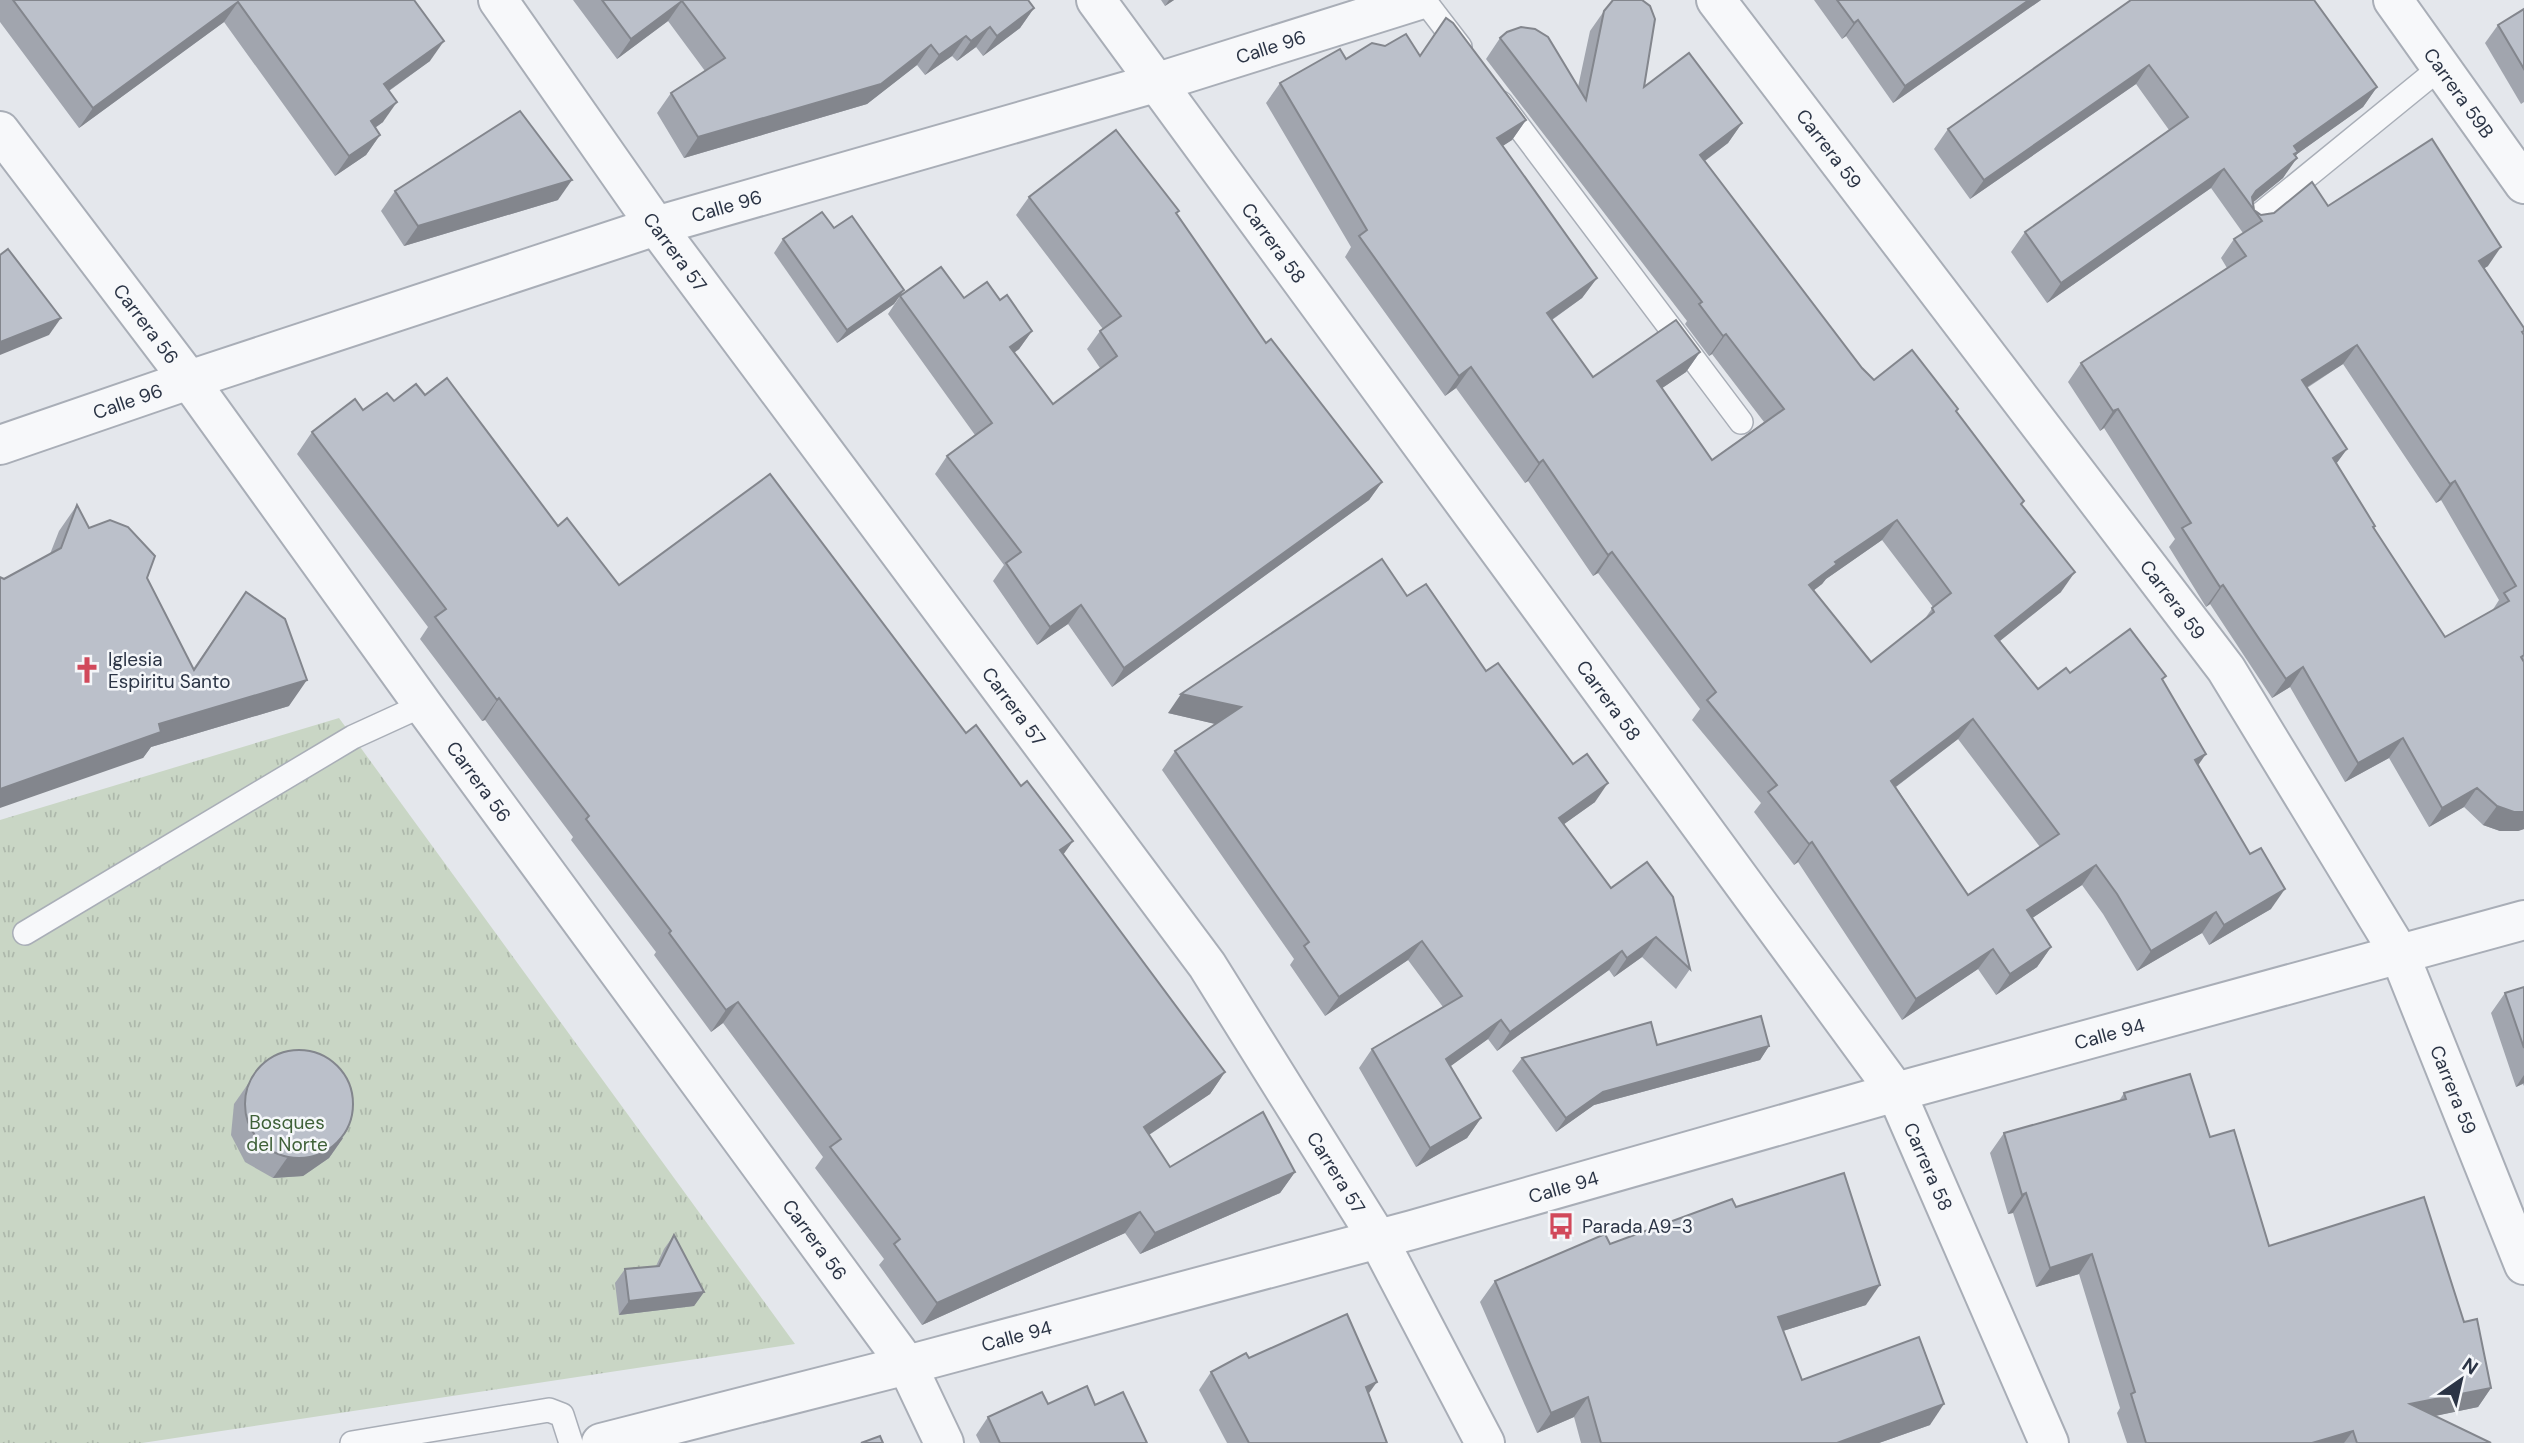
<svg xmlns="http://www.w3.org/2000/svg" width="2524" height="1443" font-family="'DM Sans',sans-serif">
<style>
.park{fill:url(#park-tufts)}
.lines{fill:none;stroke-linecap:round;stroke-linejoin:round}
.service-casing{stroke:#a9aeb7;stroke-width:26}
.minor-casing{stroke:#a9aeb7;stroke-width:42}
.tertiary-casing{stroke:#a9aeb7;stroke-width:42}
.service{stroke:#f7f8fa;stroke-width:23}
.minor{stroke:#f7f8fa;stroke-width:38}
.tertiary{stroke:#f7f8fa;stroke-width:38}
.wall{fill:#a1a5ae;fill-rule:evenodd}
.shaded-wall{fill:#83868d}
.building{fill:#bbc0ca;stroke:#83868d;stroke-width:2;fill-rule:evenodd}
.labels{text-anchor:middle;stroke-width:5;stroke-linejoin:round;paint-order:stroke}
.street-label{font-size:19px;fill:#2b3445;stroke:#f4f6f9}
.poi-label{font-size:19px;fill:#2b3445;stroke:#f4f6f9;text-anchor:start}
.park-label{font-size:19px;fill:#3f6138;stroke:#f4f6f9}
</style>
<defs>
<pattern id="park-tufts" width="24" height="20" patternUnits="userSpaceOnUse" patternTransform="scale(1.75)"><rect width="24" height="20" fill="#c9d6c5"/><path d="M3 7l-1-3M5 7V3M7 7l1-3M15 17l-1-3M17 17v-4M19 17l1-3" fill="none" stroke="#adb8ab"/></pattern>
</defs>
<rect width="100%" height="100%" fill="#e4e7ec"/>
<polygon class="park" points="339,718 795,1344 142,1443 0,1443 0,820"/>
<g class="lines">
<defs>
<g id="service">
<polyline points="1424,0 1460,47"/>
<polyline points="1501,103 1741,422"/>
<polyline points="2252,221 2441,67"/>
<polyline points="25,933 353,737 423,705"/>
<polyline points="352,1443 549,1410 562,1415 571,1443"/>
</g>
<g id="minor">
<path id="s1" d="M498,0l158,226 551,739 171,274 107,204"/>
<path id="s2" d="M1096,0l800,1092 153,351"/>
<path id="s3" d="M1716,0l510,669 173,284 125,312"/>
<path id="s4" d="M0,131l189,249 234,325 484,660 37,78"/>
<path id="s5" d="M0,445l189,-65 467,-154 499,-143 264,-83"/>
</g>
<g id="tertiary">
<path id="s6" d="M2393,0l131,184"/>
<path id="s7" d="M601,1443l306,-78 505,-135 484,-138 628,-172"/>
</g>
</defs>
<use href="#service" class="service-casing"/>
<use href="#minor" class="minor-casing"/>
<use href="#tertiary" class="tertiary-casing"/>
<use href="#service" class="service"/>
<use href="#minor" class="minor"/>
<use href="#tertiary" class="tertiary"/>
</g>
<g class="wall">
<polygon points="0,0 414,0 430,61 389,91 383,122 375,128 380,135 366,155 335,176 224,22 79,128 0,22"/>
<polygon points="573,0 1028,0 1034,8 1020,28 983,56 976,47 957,61 952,56 925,75 917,65 867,104 684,158 657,113 671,93 705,71 668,21 617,59"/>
<polygon points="1161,0 1174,0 1165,6"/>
<polygon points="1814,0 2041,0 1893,103 1846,36 1842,39"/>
<path d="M2131,0l246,87 -14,20 -66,47 -14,24 -30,24 1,8 7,5 67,-9 160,60 -4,2 40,60v501l-6,2h-18l-17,-6 -19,-18 -35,20 -40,-69 -44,24 -55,-95 -18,11 -62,-94 -4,3 -37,-60 6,-8 -71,-111 -4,3 -32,-49 13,-19 146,-95 -6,-10 13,-19 9,-6 -32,-45 -164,115 -36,-51 14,-20 144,-102 -33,-46 -166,115 -36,-50 14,-20zM2343,364l93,139 5,-3 58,100 -7,11 -47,26 -72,-109 2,-2 -39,-62 11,-15 -40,-61z"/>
<polygon points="2524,9 2524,102 2521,104 2485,43 2498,25"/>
<path d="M1604,11l40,76 98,36 -14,20 -23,18 157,207 12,12 84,29 -2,2 66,94 39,87 -61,49 38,48 32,-16 93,7 35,86 73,143 -62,36 -7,-12 -65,38 -34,-57 -21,-29 -50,33 19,29 -14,20 -41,28 -18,-26 -76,51 -104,-158 -4,3 -40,-53 7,-9 -69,-83 8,-11 -102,-136 -5,3 -65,-95 -3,2 -69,-95 -11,8 -100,-139 6,-10 -85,-144 14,-20 66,-24 180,61 -14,20 -10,6 95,132 -15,20 -30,22 41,57 107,-25 -14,20 -24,16 50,72 52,-38 -52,-68 -3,2 -24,-32 2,-3 -201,-262 14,-21 78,49 12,-56zM1882,540l51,67 -9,13 -53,42 -58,-71 9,-7 4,-5zM1958,739l82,108 -72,48 -72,-108z"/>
<polygon points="395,191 558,200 404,246 381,211"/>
<polygon points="1029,197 1177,214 1266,343 1382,482 1369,500 1112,687 1068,624 1037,645 993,581 1004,565 935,474 947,456 975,435 888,314 900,296 1000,300 1032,331 1019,349 1014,353 1053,404 1100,368 1087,349 1100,331 1103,329 1016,215"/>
<polygon points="834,228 904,290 894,304 837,343 774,253 783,239"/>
<polygon points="425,395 619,585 966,733 1021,786 1073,841 1063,854 1225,1072 1210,1094 1149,1135 1170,1167 1295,1172 1280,1193 1140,1254 1125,1233 922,1325 879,1265 884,1259 815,1168 823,1157 723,1023 711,1032 654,955 656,952 571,840 573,837 485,720 482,721 420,639 428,627 297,454 312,432 363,410 394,401"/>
<polygon points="77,505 89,528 147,578 193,669 246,592 289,706 151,747 143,758 4,579 50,554 59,531"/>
<polygon points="1407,596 1486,671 1595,802 1564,824 1611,888 1690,969 1676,989 1642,957 1614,977 1609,970 1497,1051 1488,1039 1450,1066 1481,1118 1467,1138 1416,1167 1359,1068 1372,1049 1443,1007 1408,960 1325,1016 1290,965 1294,959 1162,770 1175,751 1216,724 1168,713"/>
<polygon points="2524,987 2524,1086 2523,1084 2516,1087 2491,1013 2505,993"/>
<polygon points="1657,1045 1769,1046 1760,1060 1594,1105 1556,1132 1512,1071 1522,1058"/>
<polygon points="248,1084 343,1138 329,1158 303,1176 273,1178 245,1162 231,1135 234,1104"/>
<polygon points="2124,1093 2210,1137 2269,1246 2464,1322 2491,1388 2478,1407 2434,1416 2491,1443 2127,1443 2117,1413 2120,1408 2079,1274 2036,1287 2013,1213 2008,1214 1990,1153 2004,1133 2119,1101"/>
<polygon points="1736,1207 1866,1305 1783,1331 1802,1380 1930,1425 1879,1443 1581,1443 1574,1417 1537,1433 1480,1302 1495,1281 1610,1244"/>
<polygon points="674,1235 704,1292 694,1306 619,1315 615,1283 625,1269 656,1266 664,1249"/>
<polygon points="1249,1358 1369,1394 1387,1443 1227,1443 1199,1390 1211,1372"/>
<polygon points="1048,1404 1095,1405 1147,1443 980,1443 976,1435 988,1417"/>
</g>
<g class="shaded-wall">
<polygon points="1169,0 1174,0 1165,6"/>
<polygon points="2029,0 2041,0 1893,103 1905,86"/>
<polygon points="682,1 668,21 617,59 631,39"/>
<polygon points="238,2 224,22 79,128 93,108"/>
<polygon points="1034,8 1020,28 983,56 997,36"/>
<polygon points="1858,20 1846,36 1842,39 1854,23"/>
<polygon points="990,27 976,47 957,61 971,41"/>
<polygon points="966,36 952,56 925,75 939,55"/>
<polygon points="444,41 430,61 370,104 384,84"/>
<polygon points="931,45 917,65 867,104 684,158 698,137"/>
<polygon points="2149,65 2136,84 1970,199 1984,180"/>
<polygon points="2377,87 2363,107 2297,154 2289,164 2297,158 2283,178 2250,205 2248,203 2256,191 2294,146"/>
<polygon points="397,102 383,122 356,141 371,121"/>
<polygon points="1526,120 1512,140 1483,159 1497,138"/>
<polygon points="1742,123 1728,143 1686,175 1700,155"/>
<polygon points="380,135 366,155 335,176 349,156"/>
<polygon points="2224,169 2211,188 2047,303 2061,283"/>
<polygon points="572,180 558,200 404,246 418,226"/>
<polygon points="2501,247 2488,266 2466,280 2479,261"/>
<polygon points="1597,278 1582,298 1533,333 1547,313"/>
<polygon points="904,290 894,304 837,343 847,330"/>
<polygon points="61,318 49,335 0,355 0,342"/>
<polygon points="1032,331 1019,349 997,365 1010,347"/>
<polygon points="1726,334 1712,354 1709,356 1723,336"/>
<polygon points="2357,345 2343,364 2288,399 2302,380"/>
<polygon points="1700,352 1686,372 1643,401 1657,381"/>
<polygon points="1471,367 1456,388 1445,396 1459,376"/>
<polygon points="2118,409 2104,428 2100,431 2113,411"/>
<polygon points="2347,449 2333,468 2333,458"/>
<polygon points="1543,460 1528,481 1525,483 1539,463"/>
<polygon points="2455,481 2441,500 2436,503 2450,484"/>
<polygon points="1382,482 1369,500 1112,687 1124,668"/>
<polygon points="1897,520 1882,540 1826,579 1822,584 1794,605 1809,585 1835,562"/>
<polygon points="1612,552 1598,573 1593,576 1608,555"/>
<polygon points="2075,572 2061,592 1981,656 1995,636"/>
<polygon points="2223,585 2210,604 2206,607 2220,587"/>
<polygon points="1081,605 1068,624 1037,645 1050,627"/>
<polygon points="2303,667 2290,687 2272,698 2286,679"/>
<polygon points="307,680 289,706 151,747 143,758 0,808 0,789 159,724"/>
<polygon points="1181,694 1241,707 1228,727 1168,713"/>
<polygon points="499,698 485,720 482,721 497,700"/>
<polygon points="1973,719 1958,739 1877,801 1891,781"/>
<polygon points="2403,738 2389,758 2345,782 2358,763"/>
<polygon points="2206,754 2192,774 2195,760"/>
<polygon points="1608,783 1595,802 1546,837 1559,818"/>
<polygon points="2477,788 2464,807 2429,827 2442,808"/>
<polygon points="2497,806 2524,812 2524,829 2518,831 2500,831 2483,825"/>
<polygon points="1073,841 1058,862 1060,850"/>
<polygon points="1812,842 1798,862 1794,865 1809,844"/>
<polygon points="2096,865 2082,885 2013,931 2027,910"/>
<polygon points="2285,889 2271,909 2209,945 2224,925"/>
<polygon points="2216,912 2202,933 2137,971 2151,951"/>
<polygon points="1656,937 1642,957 1614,977 1627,958"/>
<polygon points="1422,941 1408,960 1325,1016 1339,997"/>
<polygon points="2051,947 2037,967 1996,995 2010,974"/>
<polygon points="1993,949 1978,969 1902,1020 1916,999"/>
<polygon points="1622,951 1609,970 1497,1051 1510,1032"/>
<polygon points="738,1002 723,1023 711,1032 726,1010"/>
<polygon points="1501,1020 1488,1039 1433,1079 1446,1059"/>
<polygon points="1769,1046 1760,1060 1594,1105 1556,1132 1566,1118 1603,1092"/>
<polygon points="1225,1072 1210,1094 1129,1148 1144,1127"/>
<polygon points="2524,1075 2524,1083 2516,1087"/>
<polygon points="1481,1118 1467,1138 1416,1167 1430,1148"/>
<polygon points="343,1138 329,1158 303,1176 273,1178 287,1158"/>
<polygon points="1295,1172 1280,1193 1140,1254 1155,1233"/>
<polygon points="2026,1193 2013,1213 2008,1214 2022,1195"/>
<polygon points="1140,1212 1125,1233 922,1325 937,1303"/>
<polygon points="2092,1254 2079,1274 2036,1287 2050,1268"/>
<polygon points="1880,1285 1866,1305 1764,1337 1778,1317"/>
<polygon points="704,1292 694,1306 619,1315 629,1301"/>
<polygon points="1377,1382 1364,1400 1366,1387"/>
<polygon points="2491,1388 2478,1407 2397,1424 2410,1404"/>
<polygon points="1588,1397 1574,1417 1537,1433 1551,1413"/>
<polygon points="1944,1404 1930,1425 1879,1443 1837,1443"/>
<polygon points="2353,1431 2344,1443 2312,1443"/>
</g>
<g class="building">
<polygon points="13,0 414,0 444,41 384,84 397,102 371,121 380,135 349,156 238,2 93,108"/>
<polygon points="602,0 1028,0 1034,8 997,36 990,27 971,41 966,36 939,55 931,45 881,84 698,137 671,93 725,58 682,1 631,39"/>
<path d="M1613,0h29l8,6 5,13 -11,68 45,-34 53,70 -42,32 162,213 12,12 38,-30 46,59 -2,2 68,90 -3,3 54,68 -80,64 43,53 28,-21 4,5 60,-44 36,47 -4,3 44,75 -11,6 55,94 11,-6 24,41 -61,36 -8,-13 -65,39 -34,-57 -21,-29 -69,45 24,37 -41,27 -17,-25 -77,50 -104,-157 -3,2 -41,-52 9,-7 -70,-85 9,-8 -104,-140 -4,3 -65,-95 -4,3 -68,-96 -12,9 -100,-140 8,-6 -87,-147 60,-34 6,10 26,-16 13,3 21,-12 14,22 26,-38 7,5 73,97 -29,18 100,140 -50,35 46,64 83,-57 24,32 -43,29 55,79 72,-51 -58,-75 -3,2 -24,-32 3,-2 -202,-264 7,-6 14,-5 14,2 13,8 38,63 18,-89zM1897,520l54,73 -19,15 2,4 -63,50 -62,-77 28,-21 -2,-2zM1973,719l86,115 -91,61 -77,-114z"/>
<polygon points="1837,0 2029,0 1905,86 1858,20 1854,23"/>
<path d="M2131,0h183l63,87 -83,59 4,6 -4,2 3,4 -41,33 -4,6 2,13 7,5 13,-2 38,-31 16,24 104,-67 69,108 -22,14 45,67v3l-2,1 2,3v320l-3,2 3,5v150h-10l-17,-6 -20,-18 -35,20 -39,-70 -45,25 -55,-96 -17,12 -63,-94 -3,2 -38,-59 9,-5 -73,-114 -5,2 -32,-48 165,-107 -12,-17 28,-18 -38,-52 -163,114 -36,-51 163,-115 -39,-52 -165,115 -36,-51zM2357,345l93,139 5,-3 61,105 -12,7 5,8 -64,36 -72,-110 2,-1 -42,-68 14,-9 -45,-69z"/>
<polygon points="2524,9 2524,69 2498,25"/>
<polygon points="520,111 572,180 418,226 395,191"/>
<polygon points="1116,130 1179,211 1176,213 1266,343 1271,339 1382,482 1124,668 1081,605 1050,627 1006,563 1021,552 947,456 992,423 900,296 941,267 964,298 987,282 1000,300 1007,295 1032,331 1010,347 1053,404 1117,356 1100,331 1121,316 1029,197"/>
<polygon points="822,212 834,228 852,216 904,290 847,330 783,239"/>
<polygon points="8,249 61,318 0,342 0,255"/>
<polygon points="447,378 558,526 567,518 619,585 770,474 966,733 976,725 1021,786 1027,781 1073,841 1060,850 1225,1072 1144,1127 1170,1167 1263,1112 1295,1172 1155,1233 1140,1212 937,1303 894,1244 900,1239 830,1147 841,1139 738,1002 726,1010 669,933 671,931 586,819 589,816 499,698 497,700 435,617 446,609 312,432 355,399 363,410 387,393 394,401 416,384 425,395"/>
<polygon points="77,505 89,528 110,520 128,527 155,556 147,578 194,670 246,592 285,619 307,680 159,724 161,732 0,789 0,577 4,579 61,548"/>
<polygon points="1382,559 1407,596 1426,584 1486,671 1498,663 1573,764 1587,754 1608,783 1559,818 1611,888 1647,862 1673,897 1690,969 1656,937 1627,958 1622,951 1510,1032 1501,1020 1446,1059 1481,1118 1430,1148 1372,1049 1462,996 1422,941 1339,997 1304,946 1309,942 1175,751 1241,707 1181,694"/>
<polygon points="2524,987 2524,1048 2505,993"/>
<polygon points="1761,1016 1769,1046 1603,1092 1566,1118 1522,1058 1651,1022 1657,1045"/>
<circle cx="299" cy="1104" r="54"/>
<polygon points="2190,1074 2210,1137 2234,1130 2269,1246 2424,1197 2464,1322 2477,1319 2491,1388 2410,1404 2491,1443 2357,1443 2353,1431 2312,1443 2146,1443 2131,1394 2135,1392 2092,1254 2050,1268 2026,1193 2022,1195 2004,1133 2126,1099 2124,1093"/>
<polygon points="1844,1173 1880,1285 1778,1317 1802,1380 1919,1337 1944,1404 1837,1443 1601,1443 1588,1397 1551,1413 1495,1281 1605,1234 1610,1244 1732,1199 1736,1207"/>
<polygon points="674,1235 704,1292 629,1301 625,1269 659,1266"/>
<polygon points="1347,1314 1377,1382 1366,1387 1387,1443 1249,1443 1211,1372 1246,1353 1249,1358"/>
<polygon points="1087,1386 1095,1405 1123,1392 1147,1443 1000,1443 988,1417 1042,1392 1048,1404"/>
<polygon points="880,1436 883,1443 861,1443"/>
</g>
<defs>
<symbol id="church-bare" viewBox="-9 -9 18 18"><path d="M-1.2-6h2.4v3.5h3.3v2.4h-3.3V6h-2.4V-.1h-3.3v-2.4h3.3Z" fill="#d1495b" stroke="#f4f6f9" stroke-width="2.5" paint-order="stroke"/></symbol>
<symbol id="bus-bare" viewBox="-9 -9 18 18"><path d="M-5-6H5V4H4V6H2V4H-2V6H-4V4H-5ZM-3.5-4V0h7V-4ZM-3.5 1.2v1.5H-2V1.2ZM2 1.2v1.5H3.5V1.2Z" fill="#d1495b" stroke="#f4f6f9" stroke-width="2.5" paint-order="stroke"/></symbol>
</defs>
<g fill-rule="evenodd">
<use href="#church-bare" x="68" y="651" width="38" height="38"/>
<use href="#bus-bare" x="1542" y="1207" width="38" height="38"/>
</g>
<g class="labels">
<g class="street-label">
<text dy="7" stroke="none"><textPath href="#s5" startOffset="1332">Calle 96</textPath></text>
<text dy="7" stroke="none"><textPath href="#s6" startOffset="114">Carrera 59B</textPath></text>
<text dy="7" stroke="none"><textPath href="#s3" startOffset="187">Carrera 59</textPath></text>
<text dy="7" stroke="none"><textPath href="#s5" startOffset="765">Calle 96</textPath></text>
<text dy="7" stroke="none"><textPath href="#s2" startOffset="301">Carrera 58</textPath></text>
<text dy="7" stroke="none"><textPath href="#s1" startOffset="308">Carrera 57</textPath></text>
<text dy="7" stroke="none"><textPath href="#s4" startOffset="242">Carrera 56</textPath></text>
<text dy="7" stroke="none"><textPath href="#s5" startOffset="135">Calle 96</textPath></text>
<text dy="7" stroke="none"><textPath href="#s3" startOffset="754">Carrera 59</textPath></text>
<text dy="7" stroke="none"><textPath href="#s2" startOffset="868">Carrera 58</textPath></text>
<text dy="7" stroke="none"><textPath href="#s1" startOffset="875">Carrera 57</textPath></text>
<text dy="7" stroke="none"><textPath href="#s4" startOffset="808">Carrera 56</textPath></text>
<text dy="7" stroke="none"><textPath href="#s7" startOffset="1563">Calle 94</textPath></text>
<text dy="7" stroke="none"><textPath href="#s3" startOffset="1321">Carrera 59</textPath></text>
<text dy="7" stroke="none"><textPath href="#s2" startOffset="1435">Carrera 58</textPath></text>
<text dy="7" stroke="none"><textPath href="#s1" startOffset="1442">Carrera 57</textPath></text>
<text dy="7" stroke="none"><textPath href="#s7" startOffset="996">Calle 94</textPath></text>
<text dy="7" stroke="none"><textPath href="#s4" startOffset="1376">Carrera 56</textPath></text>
<text dy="7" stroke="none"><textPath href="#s7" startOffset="429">Calle 94</textPath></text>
</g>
<g class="poi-label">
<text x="108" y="666">Iglesia<tspan x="108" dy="22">Espiritu Santo</tspan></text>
<text x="1582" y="1233">Parada A9-3</text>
</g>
<g class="park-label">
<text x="287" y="1129">Bosques<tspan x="287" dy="22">del Norte</tspan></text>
</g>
</g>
<g transform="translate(2461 1380) rotate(34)" stroke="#f4f6f9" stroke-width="5" paint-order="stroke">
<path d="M0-5L12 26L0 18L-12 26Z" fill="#2b3445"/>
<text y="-10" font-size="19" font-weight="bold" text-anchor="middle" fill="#2b3445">N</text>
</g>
</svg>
